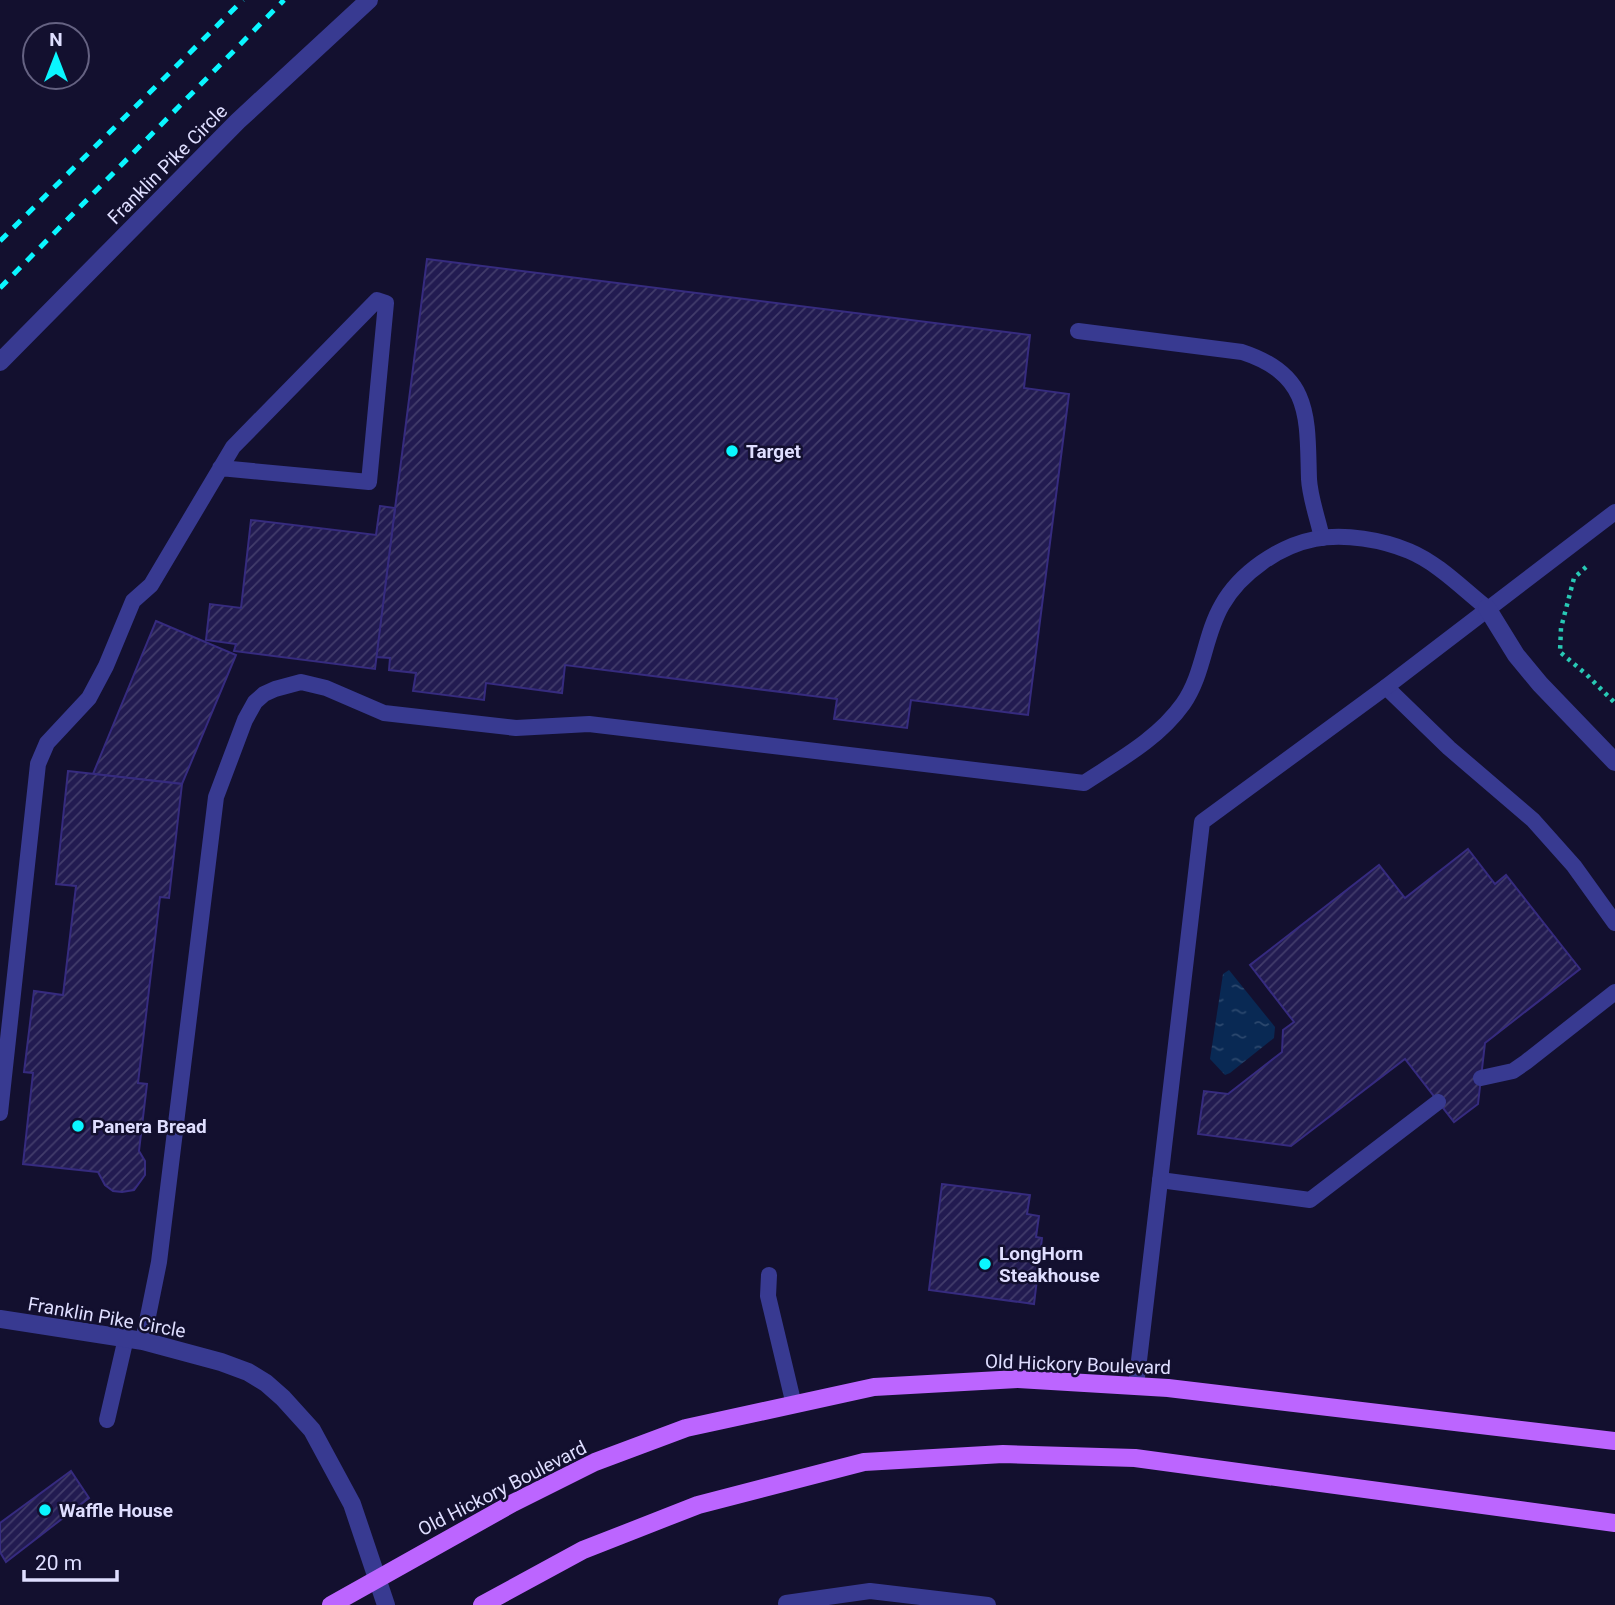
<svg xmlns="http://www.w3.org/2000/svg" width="1615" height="1605" font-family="Roboto,sans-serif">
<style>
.water{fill:url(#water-ripples)}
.building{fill:url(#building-hatch);stroke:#362b7f;stroke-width:2}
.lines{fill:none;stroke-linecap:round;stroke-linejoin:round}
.path{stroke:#28c9b5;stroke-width:4.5;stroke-dasharray:3.5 5;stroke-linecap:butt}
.lane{stroke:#383a91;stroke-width:16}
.street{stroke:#383a91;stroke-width:18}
.primary{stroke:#bc65ff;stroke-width:18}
.rail{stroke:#0af6ff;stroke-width:5;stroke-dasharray:10 9;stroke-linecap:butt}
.poi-dot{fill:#0af6ff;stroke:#13102f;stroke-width:2.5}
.labels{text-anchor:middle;stroke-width:5;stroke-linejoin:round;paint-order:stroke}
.street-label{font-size:19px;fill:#dfdeff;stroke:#13102f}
.poi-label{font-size:19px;font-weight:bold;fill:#dfdeff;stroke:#13102f;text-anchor:start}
</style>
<defs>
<pattern id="water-ripples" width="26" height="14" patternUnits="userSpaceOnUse" patternTransform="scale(1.75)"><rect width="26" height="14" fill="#092954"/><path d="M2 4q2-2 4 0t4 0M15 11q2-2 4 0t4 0" fill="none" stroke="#2c486e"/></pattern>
<pattern id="building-hatch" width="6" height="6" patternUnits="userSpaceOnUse" patternTransform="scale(1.75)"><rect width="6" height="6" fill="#221b51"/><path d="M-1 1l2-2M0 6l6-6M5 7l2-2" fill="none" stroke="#423c6b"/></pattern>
</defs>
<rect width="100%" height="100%" fill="#13102f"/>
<polygon class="water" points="1229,970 1275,1027 1274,1038 1230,1073 1225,1075 1210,1059 1223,974"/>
<g class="building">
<polygon points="427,259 1030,335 1024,388 1069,394 1028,715 911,700 907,728 834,719 837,699 565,665 562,693 486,683 484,700 413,691 416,673 389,670 390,658 376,657"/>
<polygon points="380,506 395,508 375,669 234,651 236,644 206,640 210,604 241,608 251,520 376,535"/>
<polygon points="156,621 236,655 182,784 93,774"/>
<polygon points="68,771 182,784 169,898 160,897 138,1083 147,1084 139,1151 145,1161 145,1175 134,1190 122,1192 113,1191 105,1185 98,1172 23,1164 33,1073 24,1072 34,991 63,995 76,886 56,884"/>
<polygon points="1468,849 1495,884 1506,875 1580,969 1485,1043 1478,1104 1454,1122 1405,1059 1291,1146 1198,1134 1204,1091 1228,1094 1282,1052 1283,1030 1294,1022 1250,965 1379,865 1405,898"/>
<polygon points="942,1184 1030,1195 1027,1214 1039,1216 1036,1237 1042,1238 1034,1304 929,1290"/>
<polygon points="71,1471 89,1498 6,1562 0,1552 0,1523"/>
</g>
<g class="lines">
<polyline class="path" points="1586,567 1574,578 1561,628 1560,652 1587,675 1615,703"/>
<g class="lane">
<path d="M1078,331l164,21c70,23 65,65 67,127 1,19 9,40 13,59"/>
<polyline points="1386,687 1449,748 1533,820 1574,866 1615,923"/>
<polyline points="1481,1078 1513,1071 1526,1062 1615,992"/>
<polyline points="0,1113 38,764 47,743 89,698 106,666 133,601 151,585 233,447 377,300 386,303 369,482 220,468"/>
<polyline points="1160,1180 1310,1200 1438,1102"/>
<polyline points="769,1275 768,1296 794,1405"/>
<path d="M143,1341l16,-79 57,-465 29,-77 10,-18 9,-8 11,-5 26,-7 25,6 58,25 132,15 73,-4 495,59c35,-23 74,-44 99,-79 21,-30 21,-68 39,-99 18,-32 57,-59 93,-66 29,-6 68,1 94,12 29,12 54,38 78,57"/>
<polyline points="1136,1386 1202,822 1386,687 1615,512"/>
<polyline points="107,1420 126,1338"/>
<polyline points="786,1603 870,1591 988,1605"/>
</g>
<g class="street">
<polyline points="0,362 238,121 369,0"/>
<polyline points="1487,608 1516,655 1540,684 1615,762"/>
<polyline points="0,1319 143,1341 221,1362 248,1372 266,1383 283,1398 312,1430 352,1504 386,1605"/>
</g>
<g class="primary">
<polyline points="331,1605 513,1503 595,1462 686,1428 874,1387 1018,1379 1168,1388 1615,1441"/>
<polyline points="482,1605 583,1550 698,1505 864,1462 1003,1454 1135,1458 1615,1523"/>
</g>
<g class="rail">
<polyline points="0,241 243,0"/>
<polyline points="0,288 284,0"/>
</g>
</g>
<g class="poi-dot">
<circle cx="732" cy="451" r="7"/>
<circle cx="78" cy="1126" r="7"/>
<circle cx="985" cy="1264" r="7"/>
<circle cx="45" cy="1510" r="7"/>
</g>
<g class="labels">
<g class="street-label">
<text transform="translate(167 164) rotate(-45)" y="7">Franklin Pike Circle</text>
<text transform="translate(107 1317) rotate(10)" y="7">Franklin Pike Circle</text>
<text transform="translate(1078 1364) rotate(2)" y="7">Old Hickory Boulevard</text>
<text transform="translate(502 1488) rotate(-27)" y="7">Old Hickory Boulevard</text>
</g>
<g class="poi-label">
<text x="746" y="458">Target</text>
<text x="92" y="1133">Panera Bread</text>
<text x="999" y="1260">LongHorn<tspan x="999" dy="22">Steakhouse</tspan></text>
<text x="59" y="1517">Waffle House</text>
</g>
</g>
<g transform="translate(56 56)"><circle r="33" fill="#13102f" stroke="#656282" stroke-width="2"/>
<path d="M0-5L12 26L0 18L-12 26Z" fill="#0af6ff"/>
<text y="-10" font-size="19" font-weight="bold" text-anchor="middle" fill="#dfdeff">N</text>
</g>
<path d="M24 1570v10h93v-10" fill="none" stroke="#dfdeff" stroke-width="3.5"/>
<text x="35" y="1570" font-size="21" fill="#dfdeff" stroke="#13102f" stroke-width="5" paint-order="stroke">20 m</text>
</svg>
